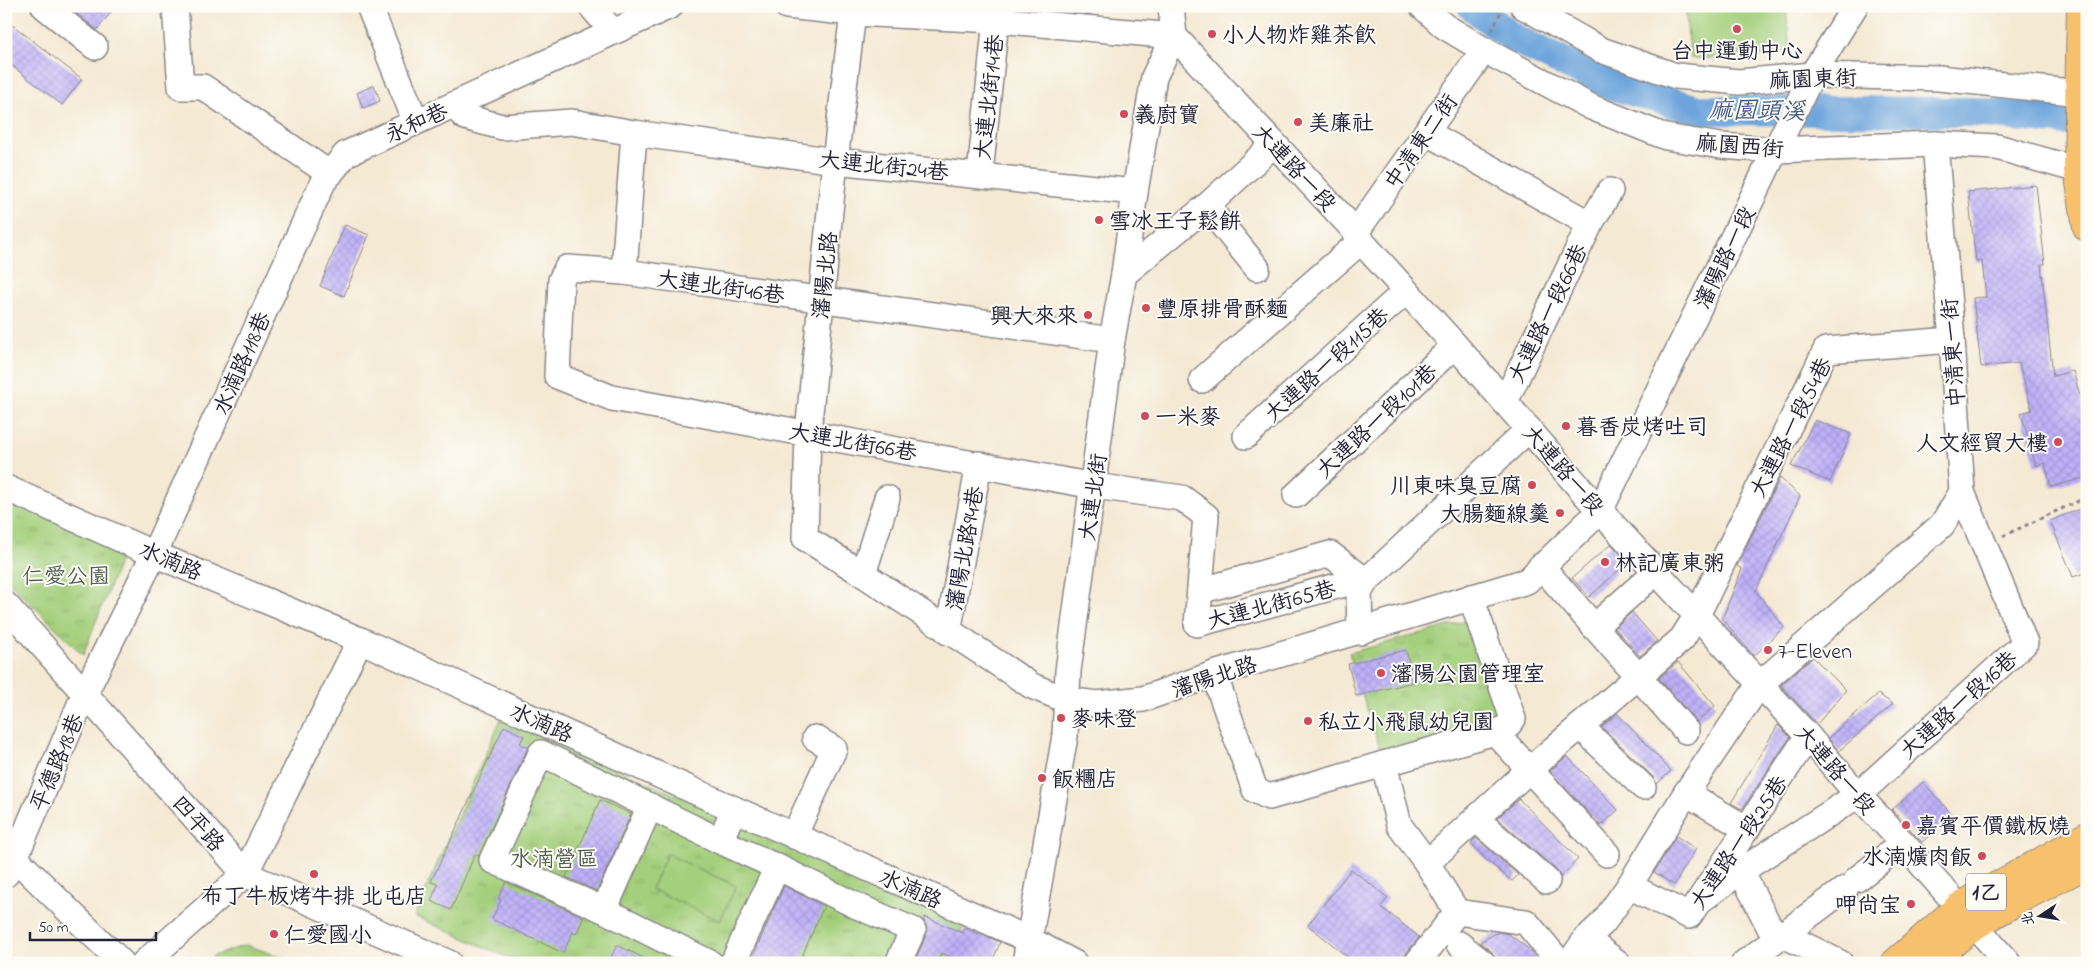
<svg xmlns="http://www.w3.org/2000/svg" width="2093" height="969" font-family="'Indie Flower','LXGW WenKai TC',sans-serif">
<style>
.park{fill:url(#park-tufts);stroke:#63785b}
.garden{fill:#a4cf7b;stroke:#63785b}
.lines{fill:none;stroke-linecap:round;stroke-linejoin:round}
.river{stroke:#6da4db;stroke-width:30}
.building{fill:url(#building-cross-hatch)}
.minor-casing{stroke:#8b8687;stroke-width:28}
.major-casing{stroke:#8b8687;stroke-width:30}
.path{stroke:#8b8687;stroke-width:3;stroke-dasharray:4 4;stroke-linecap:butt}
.minor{stroke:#fff;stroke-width:25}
.major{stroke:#f7c06c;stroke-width:28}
.poi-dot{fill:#d1495b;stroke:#fdfcf7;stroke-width:2}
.labels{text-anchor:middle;stroke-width:4;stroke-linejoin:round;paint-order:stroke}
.shield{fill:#fdfcf7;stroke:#646373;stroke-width:1}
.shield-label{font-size:21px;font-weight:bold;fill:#22223b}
.poi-label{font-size:22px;fill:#22223b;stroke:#fdfcf7;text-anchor:start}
.street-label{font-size:22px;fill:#22223b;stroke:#fdfcf7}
.park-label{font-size:22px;fill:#505f51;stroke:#fdfcf7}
.water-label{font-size:24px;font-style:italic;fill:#445c83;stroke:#fdfcf7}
</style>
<defs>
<pattern id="park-tufts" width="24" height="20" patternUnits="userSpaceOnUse" patternTransform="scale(1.25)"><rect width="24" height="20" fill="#a4cf7b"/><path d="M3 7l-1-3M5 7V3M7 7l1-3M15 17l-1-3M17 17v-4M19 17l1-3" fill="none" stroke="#8db16b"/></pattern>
<pattern id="building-cross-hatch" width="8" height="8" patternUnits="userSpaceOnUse" patternTransform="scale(1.25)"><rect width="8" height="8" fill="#beb1f8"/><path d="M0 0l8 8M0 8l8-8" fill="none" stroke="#a398d6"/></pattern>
</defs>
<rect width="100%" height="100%" fill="#fdfcf7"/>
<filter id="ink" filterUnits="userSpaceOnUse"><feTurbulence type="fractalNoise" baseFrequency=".02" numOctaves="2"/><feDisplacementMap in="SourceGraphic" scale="10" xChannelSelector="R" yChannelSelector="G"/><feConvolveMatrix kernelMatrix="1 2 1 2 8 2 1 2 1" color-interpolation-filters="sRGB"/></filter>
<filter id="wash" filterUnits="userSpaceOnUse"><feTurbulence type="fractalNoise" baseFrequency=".0096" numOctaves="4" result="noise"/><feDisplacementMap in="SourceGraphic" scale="20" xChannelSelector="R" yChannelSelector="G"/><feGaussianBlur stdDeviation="1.12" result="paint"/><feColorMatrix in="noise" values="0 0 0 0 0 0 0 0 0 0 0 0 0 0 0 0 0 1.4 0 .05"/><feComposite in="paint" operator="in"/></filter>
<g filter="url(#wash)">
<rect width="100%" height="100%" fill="#f4e9d3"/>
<g class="park">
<polygon points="6,498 123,552 83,655 6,579"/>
<polygon points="1470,620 1501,715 1495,724 1382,755 1349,653"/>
<polygon points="501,719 966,921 947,963 520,963 414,916"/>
</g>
<g class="garden">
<polygon points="1685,6 1786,6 1790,52 1741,59 1690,58"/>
<polygon points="667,854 736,886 720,921 651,889"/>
<polygon points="246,945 299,963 264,963 258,960 248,963 210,963 213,956"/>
</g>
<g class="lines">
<polyline class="river" points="1472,6 1513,38 1610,85 1698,110 1974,112 2067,121"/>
</g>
<g id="blocks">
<g class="building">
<polygon points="67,6 116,6 97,30"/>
<polygon points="6,20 82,79 62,105 6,61"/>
<polygon points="374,85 380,101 363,108 357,93"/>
<polygon points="2036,185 2045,264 2041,264 2053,376 2073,371 2087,421 2087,477 2051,487 2045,463 2036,466 2021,413 2032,410 2019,363 1981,367 1973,298 1986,297 1982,261 1976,262 1968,192"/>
<polygon points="345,225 369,235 344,296 320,286"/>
<polygon points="1815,420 1851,434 1830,482 1791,466"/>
<polygon points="1780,478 1800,496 1756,591 1784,627 1754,656 1722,619 1742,569 1737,566"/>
<polygon points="2087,506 2087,572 2073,577 2050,521"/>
<polygon points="1611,544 1628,562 1589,597 1572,578"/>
<polygon points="1632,612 1657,641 1640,656 1615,628"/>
<polygon points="1406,650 1414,682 1356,696 1348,664"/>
<polygon points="1813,657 1846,690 1817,724 1781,685"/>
<polygon points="1678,662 1715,706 1697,722 1659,678"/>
<polygon points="1878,694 1893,704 1839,751 1828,738"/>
<polygon points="1617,713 1671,771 1657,784 1653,777 1602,727"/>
<polygon points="1778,725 1790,737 1742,809 1731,803"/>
<polygon points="504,726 524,736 520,744 528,747 479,856 475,854 451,910 431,901 438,884 431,882"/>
<polygon points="1567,756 1618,810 1601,826 1550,771"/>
<polygon points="1923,782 1953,816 1922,842 1892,810"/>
<polygon points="1519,799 1578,859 1561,877 1556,870 1497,818"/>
<polygon points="600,800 631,814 597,891 566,877"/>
<polygon points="1676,836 1696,849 1674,885 1654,872"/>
<polygon points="1476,838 1518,875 1512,881 1486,860 1471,843"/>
<polygon points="1351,869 1388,898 1381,907 1419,937 1406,954 1403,963 1355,963 1308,925"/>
<polygon points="506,882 584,917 576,934 573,932 563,953 492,919 501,900 498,899"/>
<polygon points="784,886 824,906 799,963 750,963"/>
<polygon points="925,917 963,933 964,928 1000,942 992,963 983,963 972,959 971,963 968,963 941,953 937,963 914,963 926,935 927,928 924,921"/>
<polygon points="1498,932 1509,934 1531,951 1541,963 1497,963 1492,952 1480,942"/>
<polygon points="617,945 654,963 608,963"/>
</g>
</g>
</g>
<g filter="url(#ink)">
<use href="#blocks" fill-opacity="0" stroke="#8b8687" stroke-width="1"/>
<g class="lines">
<defs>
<g id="minor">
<polyline points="44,6 95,47"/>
<polyline points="175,6 181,87 203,87 330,174"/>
<polyline points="369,6 416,122"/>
<polyline points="591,6 613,32"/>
<polyline points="787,6 853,13 996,20 1174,36"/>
<polyline points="1171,6 1174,36 1356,232 1361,241 1455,345 1600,511 1808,736 1858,795 1903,843 2008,963"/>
<polyline points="1422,6 1444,26 1484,50 1591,107 1666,137 1721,146 1775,150 1935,144 1997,147 2078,170 2087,164"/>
<polyline points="1523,6 1601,50 1676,76 1739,82 1812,75 1939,78 2080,93 2087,97"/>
<polyline points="853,13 835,161 808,433 805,538 863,574 1032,686 1066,700 1097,704 1143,699 1214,674 1527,581 1600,511 1812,75 1855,6"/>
<polyline points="454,106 465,117 502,127 572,122 634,133 835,161 1135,192"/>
<polyline points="1426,132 1590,224 1505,402"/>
<polyline points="980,174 996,20"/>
<polyline points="1207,206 1257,268"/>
<polyline points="1590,224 1610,191"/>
<polyline points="1356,232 1484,50"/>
<polyline points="624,272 634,133"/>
<polyline points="1124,274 1207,206 1274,144"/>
<polyline points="1112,340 624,272 567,268 561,280 557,376 612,398 1094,486 1182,498 1206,516 1197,624 1363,579"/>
<polyline points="1202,380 1361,241"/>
<polyline points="1246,436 1406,291"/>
<polyline points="6,488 154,554 360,640 734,809 1030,940 1074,963"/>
<polyline points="1296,495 1455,345"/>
<polyline points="1541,566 1686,731"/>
<polyline points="863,574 887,498"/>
<polyline points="1200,591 1330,554 1366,581"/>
<polyline points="6,605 245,874 449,963"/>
<polyline points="1594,627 1657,571"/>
<polyline points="948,632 979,464"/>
<polyline points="1360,632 1359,592 1366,581 1529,429"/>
<polyline points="1214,674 1255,790 1269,797 1505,729 1513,719 1471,597"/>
<polyline points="1580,726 1643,787"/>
<polyline points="1495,732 1607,854"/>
<polyline points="1384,764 1399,825 1427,863 1457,912 1526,922 1560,963"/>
<polyline points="1686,793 1747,829"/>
<polyline points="1476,819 1547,881"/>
<polyline points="794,836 834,749 815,738"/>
<polyline points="720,841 777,867 733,963"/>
<polyline points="15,858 122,963"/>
<polyline points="1427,863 1529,770 1682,639 1697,615 1826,350 1952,340"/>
<polyline points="777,867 857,906 913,930 898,963"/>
<polyline points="1741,871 1770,928 1840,963"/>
<polyline points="6,874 15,858 85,693 154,554 323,182 346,154 670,6"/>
<polyline points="1857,879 1903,843"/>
<polyline points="1629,886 1689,916 1808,736"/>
<polyline points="1698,902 1741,871 1858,795 2025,643 1962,492"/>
<polyline points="604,910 650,806"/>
<polyline points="1586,939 1618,963"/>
<polyline points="1459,944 1483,963"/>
<polyline points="144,963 245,874 360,640"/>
<polyline points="710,963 604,910 492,860 541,753 720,841 734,809"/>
<polyline points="1025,963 1065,736 1068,671 1112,340 1124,274 1135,192 1154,77 1174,36"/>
<polyline points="1417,963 1457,912"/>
<polyline points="1569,963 1586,939 1603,923 1629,886 1686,793 1759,685 1942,525 1962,492 1952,340 1935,144"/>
<polyline points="1744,963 1845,889"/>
</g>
<g id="major">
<polyline points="2081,6 2078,170 2087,227"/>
<polyline points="1895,963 1959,907 2087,836"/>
<polyline points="1928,963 1974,926 2027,895 2087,864"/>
</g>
</defs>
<use href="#minor" class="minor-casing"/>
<use href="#major" class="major-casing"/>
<g class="path">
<polyline points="1492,31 1503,7"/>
<polyline points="2003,536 2087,497"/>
</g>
<use href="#minor" class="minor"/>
<use href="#major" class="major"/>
</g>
</g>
<g class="poi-dot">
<circle cx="1737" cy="29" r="5"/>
<circle cx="1212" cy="34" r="5"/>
<circle cx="1124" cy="114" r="5"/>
<circle cx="1298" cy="122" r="5"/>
<circle cx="1099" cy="220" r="5"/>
<circle cx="1146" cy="308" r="5"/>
<circle cx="1088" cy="315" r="5"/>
<circle cx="1145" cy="416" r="5"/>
<circle cx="1566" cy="426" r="5"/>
<circle cx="2058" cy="442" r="5"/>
<circle cx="1532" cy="485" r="5"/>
<circle cx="1560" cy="513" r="5"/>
<circle cx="1605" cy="562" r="5"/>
<circle cx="1768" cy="650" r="5"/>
<circle cx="1381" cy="673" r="5"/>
<circle cx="1061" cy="718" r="5"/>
<circle cx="1308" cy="721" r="5"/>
<circle cx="1042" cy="778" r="5"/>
<circle cx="1906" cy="825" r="5"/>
<circle cx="1982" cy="856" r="5"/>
<circle cx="314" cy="874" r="5"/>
<circle cx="1911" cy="904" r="5"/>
<circle cx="274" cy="934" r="5"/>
</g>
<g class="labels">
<rect class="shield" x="1966" y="873.5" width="40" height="37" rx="4"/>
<g class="shield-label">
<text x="1986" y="899">1乙</text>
</g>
<g class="poi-label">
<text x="1222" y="42">小人物炸雞茶飲</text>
<text x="1737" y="58" text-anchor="middle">台中運動中心</text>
<text x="1134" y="122">義廚寶</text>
<text x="1308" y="130">美廉社</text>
<text x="1109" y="228">雪冰王子鬆餅</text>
<text x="1156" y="316">豐原排骨酥麵</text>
<text x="1078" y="323" text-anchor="end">興大來來</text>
<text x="1155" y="424">一米麥</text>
<text x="1576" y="434">暮香炭烤吐司</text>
<text x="2048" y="450" text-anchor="end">人文經貿大樓</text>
<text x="1522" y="493" text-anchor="end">川東味臭豆腐</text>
<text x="1550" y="521" text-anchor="end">大腸麵線羹</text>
<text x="1615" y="570">林記廣東粥</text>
<text x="1778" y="658">7-Eleven</text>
<text x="1391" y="681">瀋陽公園管理室</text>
<text x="1071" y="726">麥味登</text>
<text x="1318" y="729">私立小飛鼠幼兒園</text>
<text x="1052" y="786">飯糰店</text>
<text x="1916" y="833">嘉賓平價鐵板燒</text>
<text x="1972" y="864" text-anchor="end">水湳爌肉飯</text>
<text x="314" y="903" text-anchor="middle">布丁牛板烤牛排 北屯店</text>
<text x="1901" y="912" text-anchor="end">呷尚宝</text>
<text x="284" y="942">仁愛國小</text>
</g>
<g class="street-label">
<text transform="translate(1813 78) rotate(-2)" y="8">麻園東街</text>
<text transform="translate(988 97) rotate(-84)" y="8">大連北街14巷</text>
<text transform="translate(416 122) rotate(-24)" y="8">永和巷</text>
<text transform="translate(1420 141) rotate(-55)" y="8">中清東二街</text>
<text transform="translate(1740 145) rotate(5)" y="8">麻園西街</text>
<text transform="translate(884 165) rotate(6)" y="8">大連北街24巷</text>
<text transform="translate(1295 167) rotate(47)" y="8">大連路一段</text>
<text transform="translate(1724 257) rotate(-64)" y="8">瀋陽路一段</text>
<text transform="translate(824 275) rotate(-84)" y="8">瀋陽北路</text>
<text transform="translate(721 286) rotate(8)" y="8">大連北街46巷</text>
<text transform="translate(1547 313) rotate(-64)" y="8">大連路一段66巷</text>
<text transform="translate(1952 353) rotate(-94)" y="8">中清東一街</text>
<text transform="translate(241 363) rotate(-66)" y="8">水湳路118巷</text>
<text transform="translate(1326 364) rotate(-42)" y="8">大連路一段115巷</text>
<text transform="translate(1376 420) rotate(-43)" y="8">大連路一段101巷</text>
<text transform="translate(1790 427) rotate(-63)" y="8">大連路一段54巷</text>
<text transform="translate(853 441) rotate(10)" y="8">大連北街66巷</text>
<text transform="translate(1564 469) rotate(49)" y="8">大連路一段</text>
<text transform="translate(1092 497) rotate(-82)" y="8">大連北街</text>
<text transform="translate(964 548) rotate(-80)" y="8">瀋陽北路94巷</text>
<text transform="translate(171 560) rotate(23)" y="8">水湳路</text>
<text transform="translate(1271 604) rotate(-15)" y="8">大連北街65巷</text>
<text transform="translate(1214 676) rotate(-18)" y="8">瀋陽北路</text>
<text transform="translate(1958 704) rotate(-42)" y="8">大連路一段16巷</text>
<text transform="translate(542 722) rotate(24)" y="8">水湳路</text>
<text transform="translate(56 762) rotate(-67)" y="8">平德路18巷</text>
<text transform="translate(1836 769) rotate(49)" y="8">大連路一段</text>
<text transform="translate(199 823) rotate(49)" y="8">四平路</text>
<text transform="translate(1738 842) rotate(-56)" y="8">大連路一段25巷</text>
<text transform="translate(911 888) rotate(24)" y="8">水湳路</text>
</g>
<g class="park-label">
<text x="66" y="583">仁愛公園</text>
<text x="554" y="866">水湳營區</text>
</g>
<g class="water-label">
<text transform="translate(1757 110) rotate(1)" y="8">麻園頭溪</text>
</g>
</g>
<rect width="2093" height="969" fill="none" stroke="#fdfcf7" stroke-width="25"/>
<g transform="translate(2040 916) rotate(258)" stroke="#fdfcf7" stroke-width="4" paint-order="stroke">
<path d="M0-4L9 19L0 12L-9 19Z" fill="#22223b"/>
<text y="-8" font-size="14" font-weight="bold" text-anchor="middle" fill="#22223b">北</text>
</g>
<path d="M30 932v8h126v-8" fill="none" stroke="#22223b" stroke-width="2.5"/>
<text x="38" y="932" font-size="15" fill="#22223b" stroke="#fdfcf7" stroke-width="4" paint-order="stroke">50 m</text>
</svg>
